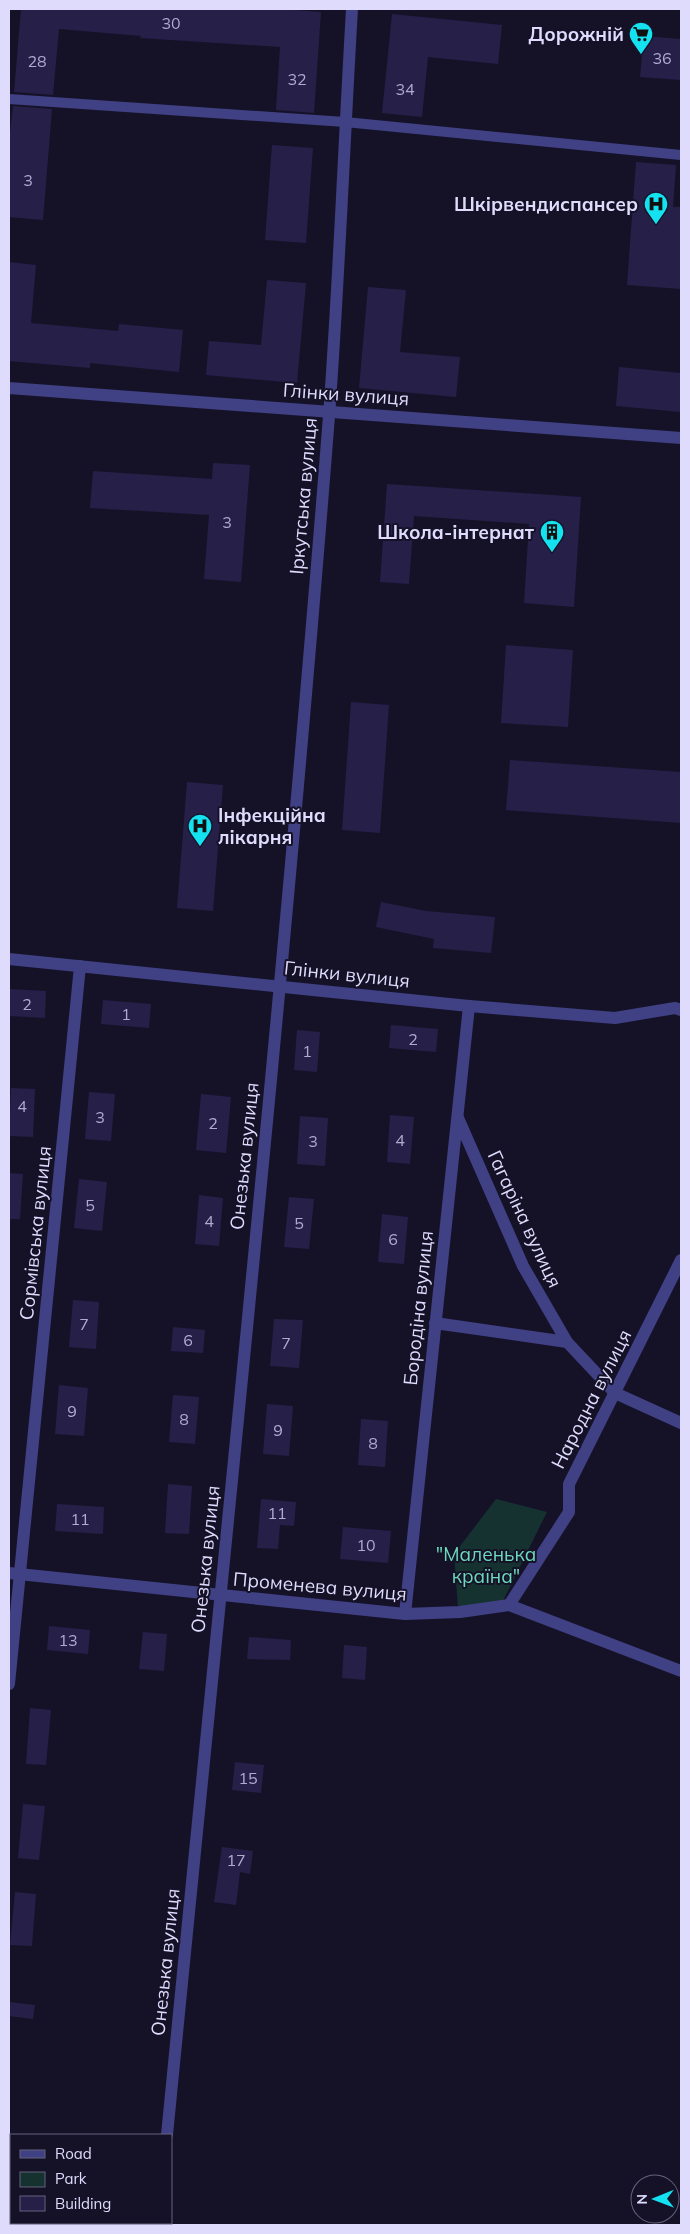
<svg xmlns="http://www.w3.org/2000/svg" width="690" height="2234" font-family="Mulish,sans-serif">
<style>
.green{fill:#153230}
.building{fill:#261f48}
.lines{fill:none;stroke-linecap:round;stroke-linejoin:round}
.service{stroke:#404084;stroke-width:10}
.minor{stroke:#404084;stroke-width:12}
.labels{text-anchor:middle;stroke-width:4;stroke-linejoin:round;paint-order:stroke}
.number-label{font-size:16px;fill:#b0acd0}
.poi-label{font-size:19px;font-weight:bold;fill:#dedbfd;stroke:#151228;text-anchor:end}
.street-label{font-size:19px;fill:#dedbfd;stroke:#151228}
.park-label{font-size:19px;fill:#6bd9ba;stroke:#151228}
</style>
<rect width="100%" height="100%" fill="#151228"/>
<polygon class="green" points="496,1499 547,1512 503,1601 458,1608 454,1554"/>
<g class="building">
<polygon points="21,9 281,9 321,12 314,113 276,110 280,47 140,38 141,36 59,29 53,95 14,92"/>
<polygon points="392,14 502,25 498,64 428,57 422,117 382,113"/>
<polygon points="644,36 681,39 681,80 640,77"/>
<polygon points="13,106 52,109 43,220 9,217 9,142"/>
<polygon points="272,145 313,148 306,243 265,240"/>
<polygon points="636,162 676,165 673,207 681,207 680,263 681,264 681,289 627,285"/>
<polygon points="9,262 36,265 31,323 118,331 119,324 183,330 179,372 90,363 90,368 9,361"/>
<polygon points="267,280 306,283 297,383 206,375 209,341 261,345"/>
<polygon points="368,287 406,290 400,352 460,357 456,397 359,388"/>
<polygon points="619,367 681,373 681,412 616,406"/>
<polygon points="213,463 250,465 241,582 204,579 209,515 90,508 93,471 212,479"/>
<polygon points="387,484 581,497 574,607 524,603 529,524 414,516 409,584 380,582"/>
<polygon points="506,645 573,650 568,727 501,723"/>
<polygon points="351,702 389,705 380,833 342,830"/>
<polygon points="510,760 681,772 681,823 506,810"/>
<polygon points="187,782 223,785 213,911 177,908"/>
<polygon points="381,902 426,911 495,917 491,953 433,948 434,939 376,927"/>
<polygon points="9,989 46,991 45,1018 9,1016"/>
<polygon points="103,1000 151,1004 149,1028 101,1024"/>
<polygon points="391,1025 438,1029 436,1052 389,1048"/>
<polygon points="297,1030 320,1032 317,1072 294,1070"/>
<polygon points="11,1088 35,1089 33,1137 9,1136"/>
<polygon points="89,1092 115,1094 111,1141 85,1139"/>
<polygon points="201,1094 231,1097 226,1153 196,1150"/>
<polygon points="390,1115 414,1117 410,1164 387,1162"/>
<polygon points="300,1116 328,1118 325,1166 297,1164"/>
<polygon points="9,1173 23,1174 20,1219 9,1219"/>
<polygon points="79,1179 107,1182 102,1231 74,1228"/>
<polygon points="199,1195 223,1198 219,1246 195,1244"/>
<polygon points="289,1197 314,1199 309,1249 284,1247"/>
<polygon points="382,1214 408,1217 404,1264 378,1262"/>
<polygon points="73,1300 99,1302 96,1349 69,1347"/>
<polygon points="274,1319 303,1320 299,1368 270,1366"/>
<polygon points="173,1327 205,1330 203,1353 171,1351"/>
<polygon points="59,1385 88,1388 84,1436 55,1434"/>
<polygon points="173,1395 199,1397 195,1444 169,1442"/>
<polygon points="267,1404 293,1406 289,1456 263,1454"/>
<polygon points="361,1419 388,1421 385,1467 358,1465"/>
<polygon points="168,1484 192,1486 189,1534 165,1533"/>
<polygon points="261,1499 296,1502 294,1526 280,1525 278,1549 257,1548"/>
<polygon points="57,1504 104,1507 103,1534 55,1531"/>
<polygon points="343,1527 391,1531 388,1563 340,1559"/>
<polygon points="49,1626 90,1630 88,1654 47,1650"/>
<polygon points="143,1632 167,1634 164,1671 139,1669"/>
<polygon points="249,1637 291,1640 290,1660 247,1659"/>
<polygon points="344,1645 367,1647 365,1680 342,1678"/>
<polygon points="30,1708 51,1710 46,1765 26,1764"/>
<polygon points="235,1762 264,1765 261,1793 232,1790"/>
<polygon points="23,1804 45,1806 39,1860 18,1858"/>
<polygon points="222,1847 253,1851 250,1874 240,1872 236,1905 214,1902"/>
<polygon points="15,1892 36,1894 32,1946 10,1945"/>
<polygon points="9,2002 35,2005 33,2019 9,2016"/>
</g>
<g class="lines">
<polyline class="service" points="9,99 345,122 681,155"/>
<g class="minor">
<polyline points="9,388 681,438"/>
<polyline points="9,959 469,1006 615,1018 675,1008 681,1010"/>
<polyline points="458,1118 523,1266 567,1342 615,1393 681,1423"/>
<polyline points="435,1323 567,1342"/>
<polyline points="9,1573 405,1614 460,1612 509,1605"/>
<polyline points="509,1605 569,1512 569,1484 681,1260"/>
<polyline points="509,1605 681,1671"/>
<polyline points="405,1614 469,1006"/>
<polyline points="9,1684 80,966"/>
<path d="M167,2135c56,-573 117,-1145 162,-1719 10,-136 15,-272 23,-407"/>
<polyline points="159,2225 159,2223"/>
</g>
</g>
<defs>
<symbol id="supermarket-pin" viewBox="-11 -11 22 30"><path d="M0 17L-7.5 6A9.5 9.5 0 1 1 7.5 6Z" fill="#14e2f0" stroke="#151228"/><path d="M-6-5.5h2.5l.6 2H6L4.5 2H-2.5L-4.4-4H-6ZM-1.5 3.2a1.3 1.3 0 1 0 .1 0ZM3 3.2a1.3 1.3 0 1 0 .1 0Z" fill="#111"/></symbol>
<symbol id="hospital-pin" viewBox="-11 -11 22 30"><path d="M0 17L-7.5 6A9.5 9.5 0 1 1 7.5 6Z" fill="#14e2f0" stroke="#151228"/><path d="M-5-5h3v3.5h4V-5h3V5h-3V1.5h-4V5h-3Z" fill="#111"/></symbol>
<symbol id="building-pin" viewBox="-11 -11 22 30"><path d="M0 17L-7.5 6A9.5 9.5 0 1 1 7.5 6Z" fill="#14e2f0" stroke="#151228"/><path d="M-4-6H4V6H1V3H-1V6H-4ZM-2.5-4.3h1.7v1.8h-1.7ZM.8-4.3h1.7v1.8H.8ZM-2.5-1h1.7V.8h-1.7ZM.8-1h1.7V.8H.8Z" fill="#111"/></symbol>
</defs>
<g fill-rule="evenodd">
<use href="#supermarket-pin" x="627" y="20" width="28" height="38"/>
<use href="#hospital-pin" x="642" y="190" width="28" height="38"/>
<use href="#building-pin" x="538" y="518" width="28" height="38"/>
<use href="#hospital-pin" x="186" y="812" width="28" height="38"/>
</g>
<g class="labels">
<g class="number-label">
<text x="171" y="29">30</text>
<text x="662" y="64">36</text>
<text x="37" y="67">28</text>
<text x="297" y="85">32</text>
<text x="405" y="95">34</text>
<text x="28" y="186">3</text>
<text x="227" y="528">3</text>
<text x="27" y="1010">2</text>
<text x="126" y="1020">1</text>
<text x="413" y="1045">2</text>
<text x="307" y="1057">1</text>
<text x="22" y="1112">4</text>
<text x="100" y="1123">3</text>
<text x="213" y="1129">2</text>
<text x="400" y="1146">4</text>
<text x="313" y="1147">3</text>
<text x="90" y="1211">5</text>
<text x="209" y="1227">4</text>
<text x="299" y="1229">5</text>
<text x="393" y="1245">6</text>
<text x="84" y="1330">7</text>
<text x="188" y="1346">6</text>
<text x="286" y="1349">7</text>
<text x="72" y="1417">9</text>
<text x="184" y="1425">8</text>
<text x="278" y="1436">9</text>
<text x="373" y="1449">8</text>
<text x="277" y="1519">11</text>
<text x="80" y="1525">11</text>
<text x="366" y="1551">10</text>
<text x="68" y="1646">13</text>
<text x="248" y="1784">15</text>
<text x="236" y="1866">17</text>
</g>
<g class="poi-label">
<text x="624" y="41">Дорожній</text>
<text x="638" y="211">Шкірвендиспансер</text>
<text x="534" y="539">Школа-інтернат</text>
<text x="218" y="822" text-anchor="start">Інфекційна<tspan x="218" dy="22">лікарня</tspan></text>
</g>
<g class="street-label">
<text transform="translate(346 394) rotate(4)" y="7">Глінки вулиця</text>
<text transform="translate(303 496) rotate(-85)" y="7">Іркутська вулиця</text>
<text transform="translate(347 974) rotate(6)" y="7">Глінки вулиця</text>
<text transform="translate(244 1156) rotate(-84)" y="7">Онезька вулиця</text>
<text transform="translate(525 1219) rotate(65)" y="7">Гагаріна вулиця</text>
<text transform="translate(35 1233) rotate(-84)" y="7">Сормівська вулиця</text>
<text transform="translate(418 1308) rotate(-84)" y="7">Бородіна вулиця</text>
<text transform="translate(591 1399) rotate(-63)" y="7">Народна вулиця</text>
<text transform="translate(205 1559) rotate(-84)" y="7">Онезька вулиця</text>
<text transform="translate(320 1586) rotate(5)" y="7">Променева вулиця</text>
<text transform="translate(165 1962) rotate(-84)" y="7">Онезька вулиця</text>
</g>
<g class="park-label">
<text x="486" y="1561">"Маленька<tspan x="486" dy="22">країна"</tspan></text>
</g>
</g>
<rect width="690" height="2234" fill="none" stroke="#dedbfd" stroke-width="20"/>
<rect x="10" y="2134" width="162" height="90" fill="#151228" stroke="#65627d"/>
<rect x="20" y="2150" width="25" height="8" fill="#404084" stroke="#65627d"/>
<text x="55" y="2159" font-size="15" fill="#dedbfd">Road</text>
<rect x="20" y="2172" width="25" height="15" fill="#153230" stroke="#65627d"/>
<text x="55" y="2184" font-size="15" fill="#dedbfd">Park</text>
<rect x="20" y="2196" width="25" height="15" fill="#261f48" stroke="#65627d"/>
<text x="55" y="2209" font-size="15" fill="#dedbfd">Building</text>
<g transform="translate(655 2199) rotate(269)"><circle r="24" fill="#151228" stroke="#65627d"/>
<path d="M0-4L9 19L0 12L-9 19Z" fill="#14e2f0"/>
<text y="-8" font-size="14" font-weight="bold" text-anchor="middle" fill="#dedbfd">N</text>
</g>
</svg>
